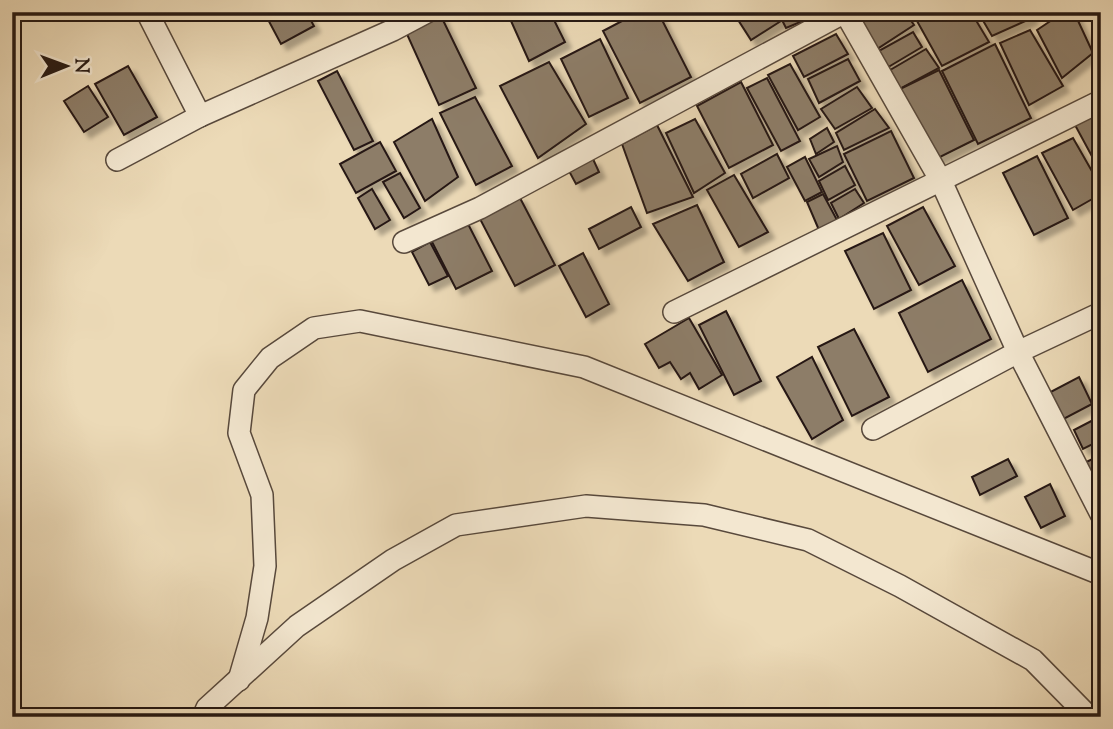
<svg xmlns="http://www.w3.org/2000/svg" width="1113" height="729" font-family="'Sorts Mill Goudy',serif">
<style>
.building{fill:#8d7d68;stroke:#261913;stroke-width:2;filter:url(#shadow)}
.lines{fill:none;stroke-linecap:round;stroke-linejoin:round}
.minor-casing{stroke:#58493c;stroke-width:24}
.minor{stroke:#f3e7d0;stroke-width:21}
</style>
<defs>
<filter id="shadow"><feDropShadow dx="6" dy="6" stdDeviation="2" flood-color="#0004"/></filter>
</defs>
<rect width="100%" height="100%" fill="#ecdab7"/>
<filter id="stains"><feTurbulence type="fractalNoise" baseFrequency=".00286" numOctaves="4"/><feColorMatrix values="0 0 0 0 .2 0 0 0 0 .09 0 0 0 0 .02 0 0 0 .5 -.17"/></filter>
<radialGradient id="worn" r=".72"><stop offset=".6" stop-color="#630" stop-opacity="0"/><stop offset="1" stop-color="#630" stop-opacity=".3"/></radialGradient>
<g class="building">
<polygon points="264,12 306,12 314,26 281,44"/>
<polygon points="507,12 550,12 565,42 529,61"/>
<polygon points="639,12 658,12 691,77 640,103 603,31"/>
<polygon points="733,12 776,12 781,21 751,40"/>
<polygon points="778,12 822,12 822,13 786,28"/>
<polygon points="868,12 905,12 914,25 874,51 854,18"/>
<polygon points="912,12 971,12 989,42 942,66"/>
<polygon points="978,12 1029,12 1032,18 992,36"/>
<polygon points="1064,12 1074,12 1093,53 1062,78 1037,30"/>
<polygon points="440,14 476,88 439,105 406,32"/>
<polygon points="1030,30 1063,86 1029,105 1000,43"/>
<polygon points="913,32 922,47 885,69 875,53"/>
<polygon points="836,34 848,54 804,77 793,56"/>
<polygon points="600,39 628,98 589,117 561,59"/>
<polygon points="995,44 1031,118 978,144 942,71"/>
<polygon points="926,49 939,68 896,91 885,73"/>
<polygon points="848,59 860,81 819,103 808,79"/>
<polygon points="549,62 586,124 538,158 500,86"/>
<polygon points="790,64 820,117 798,130 768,75"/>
<polygon points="128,66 157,117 124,135 95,84"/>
<polygon points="939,70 974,140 932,161 898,90"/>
<polygon points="337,71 373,141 354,150 318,81"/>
<polygon points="767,78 800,141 781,151 747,88"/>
<polygon points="741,82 773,145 729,168 697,106"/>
<polygon points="88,86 108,117 84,132 64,101"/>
<polygon points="857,87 872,108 835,129 821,109"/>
<polygon points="475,97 512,166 476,185 440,113"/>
<polygon points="875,109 889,128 844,150 836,133"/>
<polygon points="1101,111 1101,173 1075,125"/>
<polygon points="432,119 458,177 425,201 394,142"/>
<polygon points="695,119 725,173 694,193 666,133"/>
<polygon points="657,125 693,197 647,213 622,144"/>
<polygon points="827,128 834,142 816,154 810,139"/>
<polygon points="891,131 914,178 867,201 844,154"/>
<polygon points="1073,138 1101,187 1101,194 1073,210 1042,153"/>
<polygon points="380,142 396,171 356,193 340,164"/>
<polygon points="837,146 843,162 819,177 809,159"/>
<polygon points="777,154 789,178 753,198 741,174"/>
<polygon points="1037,156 1068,218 1034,235 1003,173"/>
<polygon points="805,157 822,192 805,201 787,167"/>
<polygon points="593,159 599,172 576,184 569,171"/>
<polygon points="845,166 855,185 828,200 819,181"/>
<polygon points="400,173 420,208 404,218 383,182"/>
<polygon points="734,175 768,232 739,247 707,190"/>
<polygon points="372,189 390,220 375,229 358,198"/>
<polygon points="855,189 864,203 839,219 831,203"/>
<polygon points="823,194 837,220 819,230 807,202"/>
<polygon points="519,196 555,265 515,286 479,217"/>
<polygon points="697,205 724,262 688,281 653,224"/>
<polygon points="631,207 641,227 599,249 589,229"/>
<polygon points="923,207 955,266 919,285 887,226"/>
<polygon points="466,220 492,271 456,289 430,238"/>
<polygon points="883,233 911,290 874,309 845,251"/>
<polygon points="430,242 448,276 429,285 412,252"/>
<polygon points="583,253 609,304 586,317 559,266"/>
<polygon points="962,280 991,339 928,372 899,313"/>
<polygon points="726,311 761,381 734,395 699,325"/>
<polygon points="689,318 722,375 699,389 690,373 681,379 670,362 659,368 645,344"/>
<polygon points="854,329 889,397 852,416 818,347"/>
<polygon points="812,357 843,420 812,439 777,377"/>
<polygon points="1079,377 1092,404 1056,423 1043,396"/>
<polygon points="1101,416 1101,440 1083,449 1074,430"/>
<polygon points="1101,455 1101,491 1082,464"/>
<polygon points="1008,459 1017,476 980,495 972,477"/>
<polygon points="1050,484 1065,516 1041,528 1025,497"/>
</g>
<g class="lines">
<defs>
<g id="minor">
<polyline points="147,12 200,116"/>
<polyline points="117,160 200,116 393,30 427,12"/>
<polyline points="404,242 480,208 845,12 941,181 1018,352 1101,514"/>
<polyline points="674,312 1101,101"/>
<polyline points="873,429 1018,352 1101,313"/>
<polyline points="239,680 257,618 265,566 262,495 239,433 244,390 270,358 314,328 360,321 584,367 1101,574"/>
<polyline points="203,717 207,708 297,626 393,560 456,525 586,506 704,515 808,540 900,586 1033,660 1089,717"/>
</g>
</defs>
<use href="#minor" class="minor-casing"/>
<use href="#minor" class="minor"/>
</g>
<rect width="1113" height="729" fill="none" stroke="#ecdab7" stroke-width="42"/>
<rect x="14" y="14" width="1085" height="701" fill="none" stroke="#261913" stroke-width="3.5"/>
<rect x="21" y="21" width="1071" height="687" fill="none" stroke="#261913" stroke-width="2"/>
<g transform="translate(66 66) rotate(89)" stroke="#f3e7d0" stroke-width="5" paint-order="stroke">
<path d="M0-5L12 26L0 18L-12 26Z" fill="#261913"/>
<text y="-10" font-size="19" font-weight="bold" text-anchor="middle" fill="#261913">N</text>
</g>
<rect width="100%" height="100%" filter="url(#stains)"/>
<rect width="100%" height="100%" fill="url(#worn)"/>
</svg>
